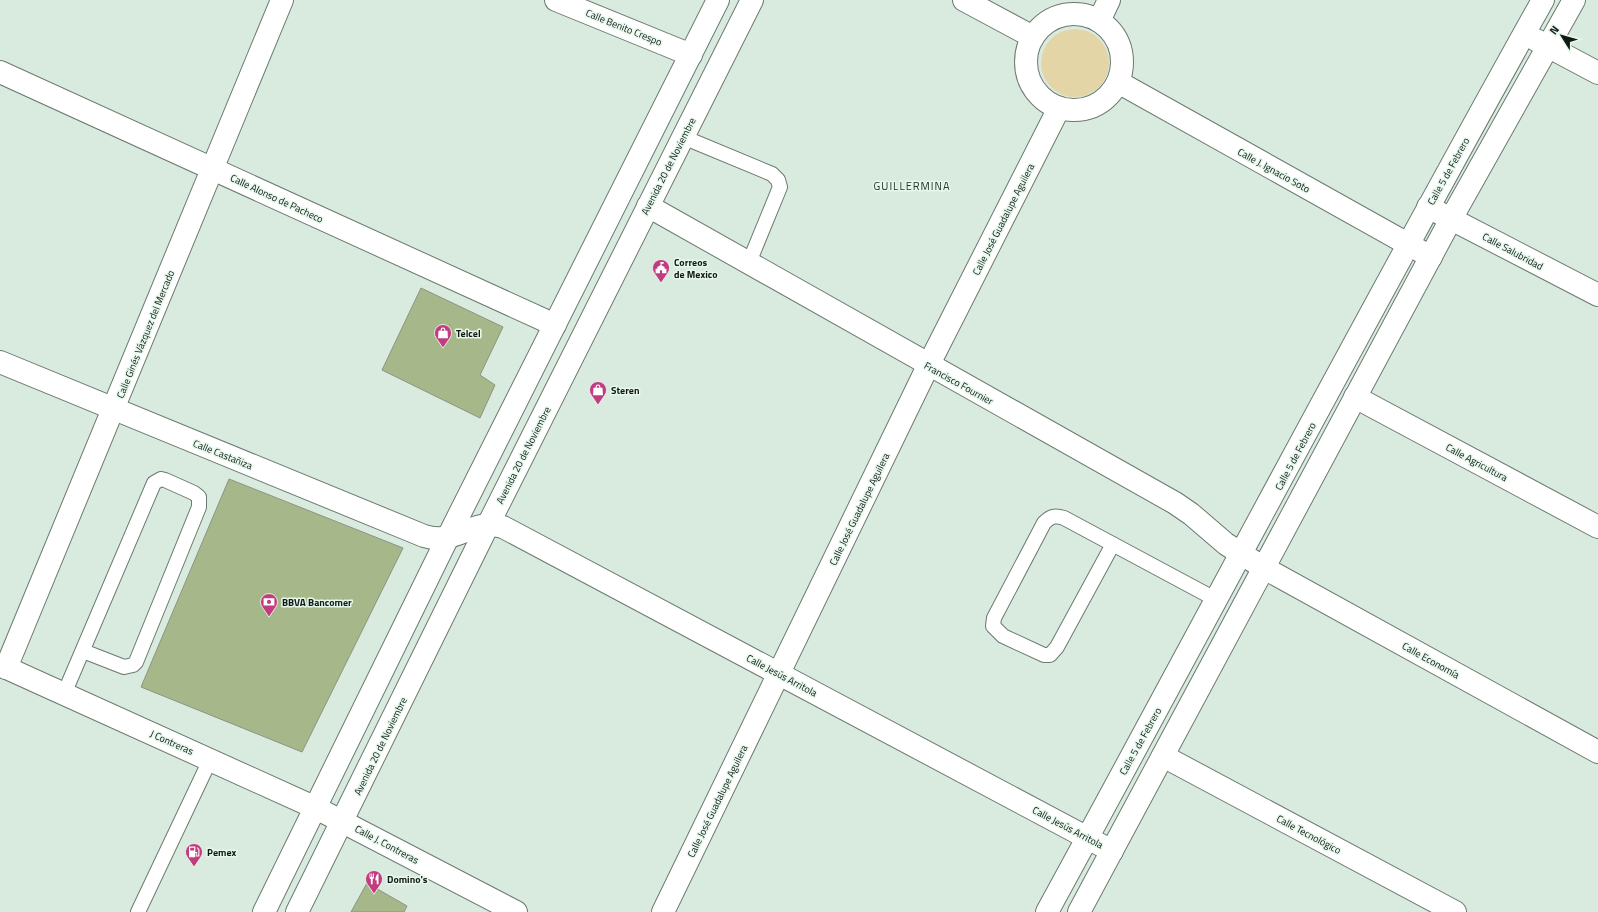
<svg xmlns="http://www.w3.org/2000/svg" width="1598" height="912" font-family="'Titillium Web',sans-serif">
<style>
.green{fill:#e4d5a7}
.building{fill:#a6b88a;stroke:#8d9384}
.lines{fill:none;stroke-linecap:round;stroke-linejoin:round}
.service-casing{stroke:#6b7a70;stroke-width:16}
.minor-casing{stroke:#6b7a70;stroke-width:24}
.tertiary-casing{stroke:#6b7a70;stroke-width:24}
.secondary-casing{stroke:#6b7a70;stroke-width:24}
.service{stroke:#fff;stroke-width:14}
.minor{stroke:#fff;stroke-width:22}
.tertiary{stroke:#fff;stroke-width:22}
.secondary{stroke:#fff;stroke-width:22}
.labels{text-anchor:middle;stroke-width:3;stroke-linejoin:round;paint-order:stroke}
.street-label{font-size:10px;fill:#121814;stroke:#e6f8ec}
.poi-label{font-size:10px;font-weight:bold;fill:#121814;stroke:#e6f8ec;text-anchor:start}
.neighbourhood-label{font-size:11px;letter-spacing:1px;fill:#25322a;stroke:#e6f8ec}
</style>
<rect width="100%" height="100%" fill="#d9eadf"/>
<circle class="green" cx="1075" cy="63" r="34"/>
<g class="building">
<polygon points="421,288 503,327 480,375 495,385 480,418 382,370"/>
<polygon points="229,479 403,548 302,752 141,687"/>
<polygon points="367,883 407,906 404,912 351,912"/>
</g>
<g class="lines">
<defs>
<g id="service">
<polyline points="683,137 772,174 778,180 780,187 748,265"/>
<path d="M1113,544l-56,103 -7,8h-6l-41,-19 -10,-10 1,-8 50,-95c7,-7 11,-8 20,-5l153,82"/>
<polyline points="64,694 154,483 161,479 165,480 194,493 199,497 199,507 136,662 133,665 124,667 83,651"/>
<polyline points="138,912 210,760"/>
</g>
<g id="minor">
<polyline points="556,0 691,55"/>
<polyline points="964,0 1033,37"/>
<circle cx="1074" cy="62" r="48"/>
<polyline points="1099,21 1109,0"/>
<polyline points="0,72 555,325"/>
<polyline points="1118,82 1431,257"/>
<polyline points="648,206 1175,503 1191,514 1226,544 1264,568 1598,752"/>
<polyline points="1428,207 1598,295"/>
<path d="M0,362l424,174c26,8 39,-8 63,-11 5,-1 11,1 16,2l609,324"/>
<polyline points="1355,397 1598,527"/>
<polyline points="0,665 316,808 516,912"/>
<polyline points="6,668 282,0"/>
<polyline points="1163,756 1455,912"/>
<polyline points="663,912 928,366 1059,108"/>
</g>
<g id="tertiary">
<polyline points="1536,40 1598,73"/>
<path d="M1047,912c166,-304 327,-610 496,-912"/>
<polyline points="1079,912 1451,219 1574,0"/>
</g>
<g id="secondary">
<polyline points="264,912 447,539 718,0"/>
<polyline points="297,912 488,525 752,0"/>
</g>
</defs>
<use href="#service" class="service-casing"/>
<use href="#minor" class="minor-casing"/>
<use href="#tertiary" class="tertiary-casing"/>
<use href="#secondary" class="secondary-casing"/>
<use href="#service" class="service"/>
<use href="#minor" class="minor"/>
<use href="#tertiary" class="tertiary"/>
<use href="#secondary" class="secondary"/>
</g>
<defs>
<symbol id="civic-pin" viewBox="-11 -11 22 30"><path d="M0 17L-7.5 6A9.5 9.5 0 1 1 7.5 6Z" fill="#c23d80" stroke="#e6f8ec"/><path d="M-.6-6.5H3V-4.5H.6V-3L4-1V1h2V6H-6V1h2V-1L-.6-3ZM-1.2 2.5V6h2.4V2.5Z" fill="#fff"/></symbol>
<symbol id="shop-pin" viewBox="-11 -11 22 30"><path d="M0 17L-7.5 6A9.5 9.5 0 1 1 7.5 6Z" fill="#c23d80" stroke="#e6f8ec"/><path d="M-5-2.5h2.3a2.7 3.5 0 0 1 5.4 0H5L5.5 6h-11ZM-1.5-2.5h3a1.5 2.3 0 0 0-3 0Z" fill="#fff"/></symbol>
<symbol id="bank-pin" viewBox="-11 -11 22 30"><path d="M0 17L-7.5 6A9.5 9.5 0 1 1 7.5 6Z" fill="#c23d80" stroke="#e6f8ec"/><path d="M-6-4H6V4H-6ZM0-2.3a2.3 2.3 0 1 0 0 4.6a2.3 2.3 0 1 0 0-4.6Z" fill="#fff"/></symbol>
<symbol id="fuel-pin" viewBox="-11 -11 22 30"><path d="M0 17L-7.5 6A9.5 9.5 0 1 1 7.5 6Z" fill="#c23d80" stroke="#e6f8ec"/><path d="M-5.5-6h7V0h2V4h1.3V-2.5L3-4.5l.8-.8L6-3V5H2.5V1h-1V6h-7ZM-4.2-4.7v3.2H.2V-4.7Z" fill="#fff"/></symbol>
<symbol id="restaurant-pin" viewBox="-11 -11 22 30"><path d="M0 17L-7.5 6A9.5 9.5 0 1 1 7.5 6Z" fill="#c23d80" stroke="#e6f8ec"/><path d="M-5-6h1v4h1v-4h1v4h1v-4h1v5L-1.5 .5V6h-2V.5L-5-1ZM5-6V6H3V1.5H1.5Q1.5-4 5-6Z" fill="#fff"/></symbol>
</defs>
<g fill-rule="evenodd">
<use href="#civic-pin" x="651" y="258" width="20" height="27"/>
<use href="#shop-pin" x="433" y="323" width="20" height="27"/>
<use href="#shop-pin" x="588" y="380" width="20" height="27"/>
<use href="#bank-pin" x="259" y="592" width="20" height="27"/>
<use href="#fuel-pin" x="184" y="842" width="20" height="27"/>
<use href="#restaurant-pin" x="364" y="869" width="20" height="27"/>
</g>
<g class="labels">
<g class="street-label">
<text transform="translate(624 27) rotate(22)" y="4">Calle Benito Crespo</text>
<text transform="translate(668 166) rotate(-63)" y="4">Avenida 20 de Noviembre</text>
<text transform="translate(1274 170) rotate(29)" y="4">Calle J. Ignacio Soto</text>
<text transform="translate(1448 171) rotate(-61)" y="4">Calle 5 de Febrero</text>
<text transform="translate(277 198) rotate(25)" y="4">Calle Alonso de Pacheco</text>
<text transform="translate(1003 219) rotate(-63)" y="4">Calle José Guadalupe Aguilera</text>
<text transform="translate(1513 251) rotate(28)" y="4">Calle Salubridad</text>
<text transform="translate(145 334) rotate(-68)" y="4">Calle Ginés Vázquez del Mercado</text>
<text transform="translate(959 383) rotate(29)" y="4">Francisco Fournier</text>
<text transform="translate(223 454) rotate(22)" y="4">Calle Castañiza</text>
<text transform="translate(523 455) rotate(-63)" y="4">Avenida 20 de Noviembre</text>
<text transform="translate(1295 456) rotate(-62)" y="4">Calle 5 de Febrero</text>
<text transform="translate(1477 462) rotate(28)" y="4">Calle Agricultura</text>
<text transform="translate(859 509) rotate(-64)" y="4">Calle José Guadalupe Aguilera</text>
<text transform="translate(1431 660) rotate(29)" y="4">Calle Economía</text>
<text transform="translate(782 675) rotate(28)" y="4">Calle Jesús Arritola</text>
<text transform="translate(1140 741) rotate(-61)" y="4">Calle 5 de Febrero</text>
<text transform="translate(172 742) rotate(24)" y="4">J Contreras</text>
<text transform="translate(380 746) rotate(-64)" y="4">Avenida 20 de Noviembre</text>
<text transform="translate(717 801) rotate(-64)" y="4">Calle José Guadalupe Aguilera</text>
<text transform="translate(1068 827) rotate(28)" y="4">Calle Jesús Arritola</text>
<text transform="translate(1309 834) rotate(28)" y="4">Calle Tecnológico</text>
<text transform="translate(387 844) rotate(28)" y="4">Calle J. Contreras</text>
</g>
<g class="poi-label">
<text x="674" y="266">Correos<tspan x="674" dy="12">de Mexico</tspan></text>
<text x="456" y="337">Telcel</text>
<text x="611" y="394">Steren</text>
<text x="282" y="606">BBVA Bancomer</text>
<text x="207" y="856">Pemex</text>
<text x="387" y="883">Domino's</text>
</g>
<g class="neighbourhood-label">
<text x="912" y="190">GUILLERMINA</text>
</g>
</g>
<g transform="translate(1562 36) rotate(307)" stroke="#e6f8ec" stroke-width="3" paint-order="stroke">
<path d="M0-3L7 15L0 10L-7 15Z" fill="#121814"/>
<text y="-6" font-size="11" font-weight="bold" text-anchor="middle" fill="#121814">N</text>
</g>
</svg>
